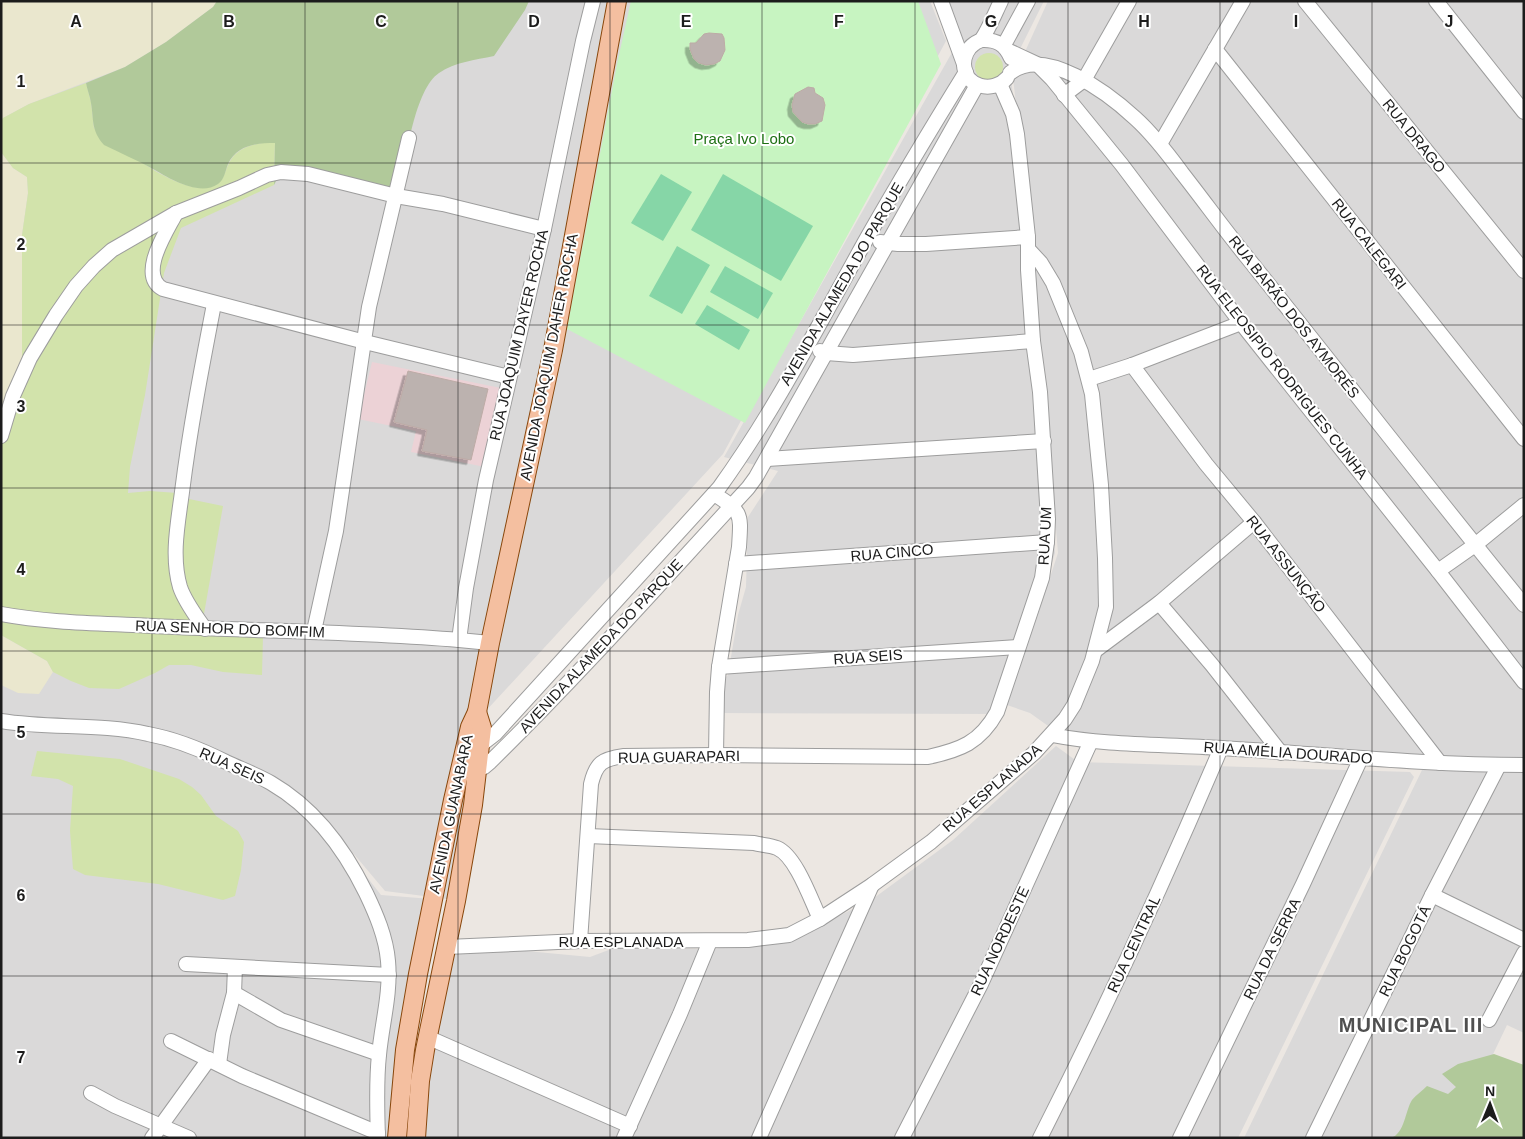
<svg xmlns="http://www.w3.org/2000/svg" width="1525" height="1139" font-family="Arial,sans-serif">
<style>
.residential{fill:#dad9d9}
.commercial{fill:#ecd2d6}
.farmland{fill:#eae7ce}
.grass{fill:#d2e3ab}
.forest{fill:#b1c99a}
.park{fill:#c7f4c1}
.pitch{fill:#86d6a7}
.building{fill:#bcb2af;stroke:#bdaba6;filter:url(#shadow)}
.lines{fill:none;stroke-linecap:round;stroke-linejoin:round}
.minor-casing{stroke:#9d9d9d;stroke-width:16}
.major-casing{stroke:#88470c;stroke-width:20}
.minor{stroke:#fff;stroke-width:14}
.major{stroke:#f4bfa0;stroke-width:18}
.grid{fill:none;stroke:#1c1c1c;stroke-width:1;stroke-opacity:0.55}
.labels{text-anchor:middle;stroke-width:4;stroke-linejoin:round;paint-order:stroke}
.street-label{font-size:15px;fill:#1c1c1c;stroke:#fff}
.park-label{font-size:15px;fill:#1e7014;stroke:#fff}
.district-label{font-size:20px;font-weight:bold;letter-spacing:1px;fill:#4f4f4f;stroke:#fff}
.grid-label{font-size:16px;text-anchor:middle;font-weight:bold;fill:#1c1c1c;stroke:#fff;stroke-width:4;stroke-linejoin:round;paint-order:stroke}
</style>
<defs>
<filter id="shadow"><feDropShadow dx="-4.5" dy="4.5" stdDeviation="0" flood-color="#0004"/></filter>
</defs>
<rect width="100%" height="100%" fill="#ece7e2"/>
<g class="residential">
<polygon points="1,1 930,1 946,41 723,454 483,714 455,900 385,891 327,822 268,777 153,729 1,720"/>
<polygon points="942,1 1044,1 1021,47 1011,78 1033,271 1055,553 1037,609 996,714 721,713 723,680 728,675 738,615 746,587 748,517 778,471 724,457 959,40"/>
<polygon points="1048,1 1524,1 1524,767 1079,748 1030,713 1007,705 1000,710 1036,620 1058,553 1041,348 1029,218 1013,78"/>
<polygon points="1,723 39,733 97,729 151,735 264,779 341,844 381,895 431,899 396,1138 1,1138"/>
<polygon points="1056,746 1078,762 1410,772 1414,777 1238,1138 414,1138 432,967 440,943 590,957 614,948 712,949 749,944 789,942 874,898 953,840"/>
<polygon points="1422,770 1524,772 1524,1033 1507,1025 1453,1138 1244,1138"/>
</g>
<polygon class="commercial" points="372,362 501,388 485,467 411,452 416,431 358,419"/>
<g class="farmland">
<polygon points="1,1 217,1 213,7 166,42 125,67 29,104 3,118 1,121"/>
<polygon points="1,152 13,168 27,177 28,193 22,235 22,360 1,432"/>
<polygon points="1,635 47,661 53,672 39,694 18,693 1,685"/>
</g>
<g class="grass">
<circle cx="989" cy="67" r="14"/>
<path d="M86,83l5,19 3,26c24,17 95,77 124,55 7,-5 7,-13 11,-20 9,-18 29,-20 46,-21l-1,43 -93,43 -17,45 -19,122 -15,72 -2,26 22,-2 27,2 12,6 34,7 -22,125 62,4 -1,40 -39,-3 -32,-7h-22l-14,8 -36,16 -30,-1 -18,-7 -18,-9 -6,-11 -46,-26v-203l21,-72v-125l6,-42 -1,-16 -14,-9 -12,-16v-31l2,-3 26,-14z"/>
<polygon points="37,751 120,759 179,779 192,787 201,795 216,816 238,831 244,842 241,870 235,896 223,900 158,884 85,875 73,869 70,831 73,786 58,779 31,776"/>
</g>
<g class="forest">
<path d="M217,1h312l-4,9 -31,46c-19,4 -39,6 -55,17 -24,16 -33,85 -39,112l-12,4 -110,-12 -4,8 1,-42c-18,0 -38,2 -47,21 -3,7 -3,15 -10,20 -19,13 -49,-6 -65,-15 -16,-9 -33,-16 -49,-24 -13,-15 -10,-24 -13,-42 -1,-7 -4,-14 -5,-20l39,-16 41,-25 47,-35z"/>
<path d="M1494,1054l30,11v73h-133c14,-5 14,-27 21,-38 4,-5 11,-10 15,-14l21,8 8,-7 -14,-13 16,-10z"/>
</g>
<polygon class="park" points="631,1 918,1 941,64 745,423 567,329 617,64"/>
<g class="pitch">
<polygon points="661,174 692,192 663,241 631,223"/>
<polygon points="723,174 813,226 781,281 691,230"/>
<polygon points="677,246 710,265 682,314 649,296"/>
<polygon points="725,266 773,293 758,319 710,292"/>
<polygon points="707,305 750,330 739,350 695,324"/>
</g>
<g class="building">
<polygon points="709,33 722,34 724,38 725,50 720,61 714,64 706,65 699,63 694,59 690,49 690,43 696,43 704,34"/>
<polygon points="808,87 814,88 815,93 823,98 825,105 822,121 815,124 808,124 802,122 793,112 792,105 795,94"/>
<polygon points="408,371 488,389 471,460 422,451 427,430 394,422"/>
</g>
<g class="lines">
<defs>
<g id="minor">
<polyline points="941,1 964,64"/>
<path d="M1001,1c-5,10 -14,32 -20,39 -1,1 -5,2 -7,4 -6,4 -10,12 -10,20 0,23 29,30 43,14"/>
<polyline points="1305,1 1524,271"/>
<polyline points="1436,1 1524,112"/>
<path d="M981,40c15,-1 24,4 30,18"/>
<polyline points="1004,45 1028,1"/>
<polyline points="1215,49 1524,439"/>
<polyline points="1009,51 1037,64 1052,79 1122,165 1241,323 1438,571 1524,682"/>
<path d="M1010,73c35,-28 99,21 125,45 18,16 33,36 47,55 22,28 42,56 64,83 93,116 184,234 278,349"/>
<polyline points="1064,95 1084,80 1129,1"/>
<polyline points="1160,144 1243,1"/>
<path d="M176,213c-9,18 -39,62 -13,76l202,53 144,35"/>
<polyline points="880,242 898,244 926,244 1028,237"/>
<polyline points="820,351 826,353 853,355 1033,341"/>
<polyline points="1132,365 1206,464 1254,522 1440,763"/>
<polyline points="1089,379 1132,365 1241,323"/>
<polyline points="1,436 13,396 30,358 56,315 76,286 94,266 112,250 176,213 239,188 267,175 281,172 308,174 396,196 443,204 544,229"/>
<polyline points="767,459 1044,441"/>
<path d="M714,494c29,18 27,20 25,53l-20,120 -2,25 -1,63"/>
<polyline points="736,564 1047,542"/>
<polyline points="1438,571 1475,545 1524,505"/>
<polyline points="1159,603 1212,665 1281,753"/>
<path d="M1,614c44,8 88,9 132,11 109,6 218,6 326,15"/>
<path d="M205,629c-9,-13 -20,-27 -25,-42 -9,-31 -2,-64 2,-95 8,-64 20,-126 32,-188"/>
<polyline points="314,631 336,531 369,307 409,138"/>
<polyline points="490,643 459,640 466,588 486,480 544,229 583,41 593,1"/>
<polyline points="1096,650 1159,603 1254,522"/>
<polyline points="719,667 1018,647"/>
<path d="M1,721c49,8 99,2 147,13 27,5 54,16 78,28 15,7 31,13 45,21 43,25 73,65 95,110 10,21 20,44 22,68 3,32 -6,62 -9,94 -3,27 -2,55 -1,83"/>
<path d="M1052,735c56,11 113,9 170,13 100,6 201,17 302,17"/>
<path d="M474,746l8,-2 13,-10 224,-246c57,-79 101,-166 148,-250 32,-56 65,-111 99,-166"/>
<path d="M471,771l13,-4 6,-5c90,-88 173,-182 258,-274l8,-11 221,-392"/>
<path d="M588,836l166,7c7,2 16,2 23,5 19,8 34,52 43,71"/>
<polyline points="1432,895 1524,940"/>
<path d="M580,941l11,-157c5,-21 11,-25 33,-28l92,-1 212,2c32,-7 52,-14 69,-45l45,-134 5,-36 1,-23 -8,-127 -7,-51 -5,-71v-33l-11,-103 -4,-20 -13,-30"/>
<polyline points="447,947 580,941 748,940 789,935 820,919 872,885 931,842 1034,753 1065,719 1074,705 1092,661 1106,607 1105,558 1101,485 1092,394 1081,352 1053,283 1041,263 1028,249"/>
<polyline points="186,964 389,975"/>
<polyline points="235,967 234,993 281,1020 379,1054"/>
<polyline points="1489,1020 1524,953"/>
<polyline points="427,1037 630,1126"/>
<polyline points="171,1041 242,1076 378,1133"/>
<polyline points="219,1064 223,1035 234,993"/>
<polyline points="91,1093 115,1106 189,1138"/>
<polyline points="152,1138 209,1059"/>
<polyline points="624,1138 680,1014 710,941"/>
<polyline points="759,1138 872,885"/>
<polyline points="902,1138 981,984 1091,741"/>
<path d="M1040,1138c65,-128 125,-258 181,-390"/>
<polyline points="1180,1138 1303,884 1361,758"/>
<polyline points="1313,1138 1432,895 1499,765"/>
</g>
<g id="major">
<polyline points="397,1138 405,1050 418,974 453,800 470,727 477,712 490,643 553,350 617,1"/>
<polyline points="416,1138 420,1081 425,1050 456,901 473,805 482,728 477,712"/>
</g>
</defs>
<use href="#minor" class="minor-casing"/>
<use href="#major" class="major-casing"/>
<use href="#minor" class="minor"/>
<use href="#major" class="major"/>
</g>
<path class="grid" d="M152,1v1137M305,1v1137M458,1v1137M610,1v1137M762,1v1137M915,1v1137M1068,1v1137M1220,1v1137M1372,1v1137M1,163h1523M1,325h1523M1,488h1523M1,651h1523M1,814h1523M1,976h1523"/>
<g class="labels">
<g class="street-label">
<text transform="translate(1414 136) rotate(51)" y="5">RUA DRAGO</text>
<text transform="translate(1369 244) rotate(52)" y="5">RUA CALEGARI</text>
<text transform="translate(842 284) rotate(-60)" y="5">AVENIDA ALAMEDA DO PARQUE</text>
<text transform="translate(1294 317) rotate(52)" y="5">RUA BARÃO DOS AYMORÉS</text>
<text transform="translate(519 335) rotate(-77)" y="5">RUA JOAQUIM DAYER ROCHA</text>
<text transform="translate(549 357) rotate(-79)" y="5">AVENIDA JOAQUIM DAHER ROCHA</text>
<text transform="translate(1282 372) rotate(52)" y="5">RUA ELEOSIPIO RODRIGUES CUNHA</text>
<text transform="translate(1045 536) rotate(-87)" y="5">RUA UM</text>
<text transform="translate(892 553) rotate(-5)" y="5">RUA CINCO</text>
<text transform="translate(1286 564) rotate(52)" y="5">RUA ASSUNÇÃO</text>
<text transform="translate(230 629) rotate(2)" y="5">RUA SENHOR DO BOMFIM</text>
<text transform="translate(601 646) rotate(-47)" y="5">AVENIDA ALAMEDA DO PARQUE</text>
<text transform="translate(868 657) rotate(-4)" y="5">RUA SEIS</text>
<text transform="translate(1288 753) rotate(4)" y="5">RUA AMÉLIA DOURADO</text>
<text transform="translate(679 757) rotate(-1)" y="5">RUA GUARAPARI</text>
<text transform="translate(232 766) rotate(24)" y="5">RUA SEIS</text>
<text transform="translate(992 788) rotate(-41)" y="5">RUA ESPLANADA</text>
<text transform="translate(451 814) rotate(-78)" y="5">AVENIDA GUANABARA</text>
<text transform="translate(1000 941) rotate(-65)" y="5">RUA NORDESTE</text>
<text x="621" y="947">RUA ESPLANADA</text>
<text transform="translate(1134 944) rotate(-65)" y="5">RUA CENTRAL</text>
<text transform="translate(1272 949) rotate(-64)" y="5">RUA DA SERRA</text>
<text transform="translate(1405 951) rotate(-64)" y="5">RUA BOGOTÁ</text>
</g>
<g class="park-label">
<text x="744" y="144">Praça Ivo Lobo</text>
</g>
<g class="district-label">
<text x="1411" y="1032">MUNICIPAL III</text>
</g>
</g>
<g class="grid-label">
<text x="76" y="27">A</text>
<text x="229" y="27">B</text>
<text x="381" y="27">C</text>
<text x="534" y="27">D</text>
<text x="686" y="27">E</text>
<text x="839" y="27">F</text>
<text x="991" y="27">G</text>
<text x="1144" y="27">H</text>
<text x="1296" y="27">I</text>
<text x="1449" y="27">J</text>
<text x="21" y="87">1</text>
<text x="21" y="250">2</text>
<text x="21" y="412">3</text>
<text x="21" y="575">4</text>
<text x="21" y="738">5</text>
<text x="21" y="901">6</text>
<text x="21" y="1063">7</text>
</g>
<rect width="1525" height="1139" fill="none" stroke="#1c1c1c" stroke-width="5"/>
<g transform="translate(1490 1104) rotate(1)" stroke="#ffffff" stroke-width="4" paint-order="stroke">
<path d="M0-4L9 19L0 12L-9 19Z" fill="#1c1c1c"/>
<text y="-8" font-size="14" font-weight="bold" text-anchor="middle" fill="#1c1c1c">N</text>
</g>
</svg>
